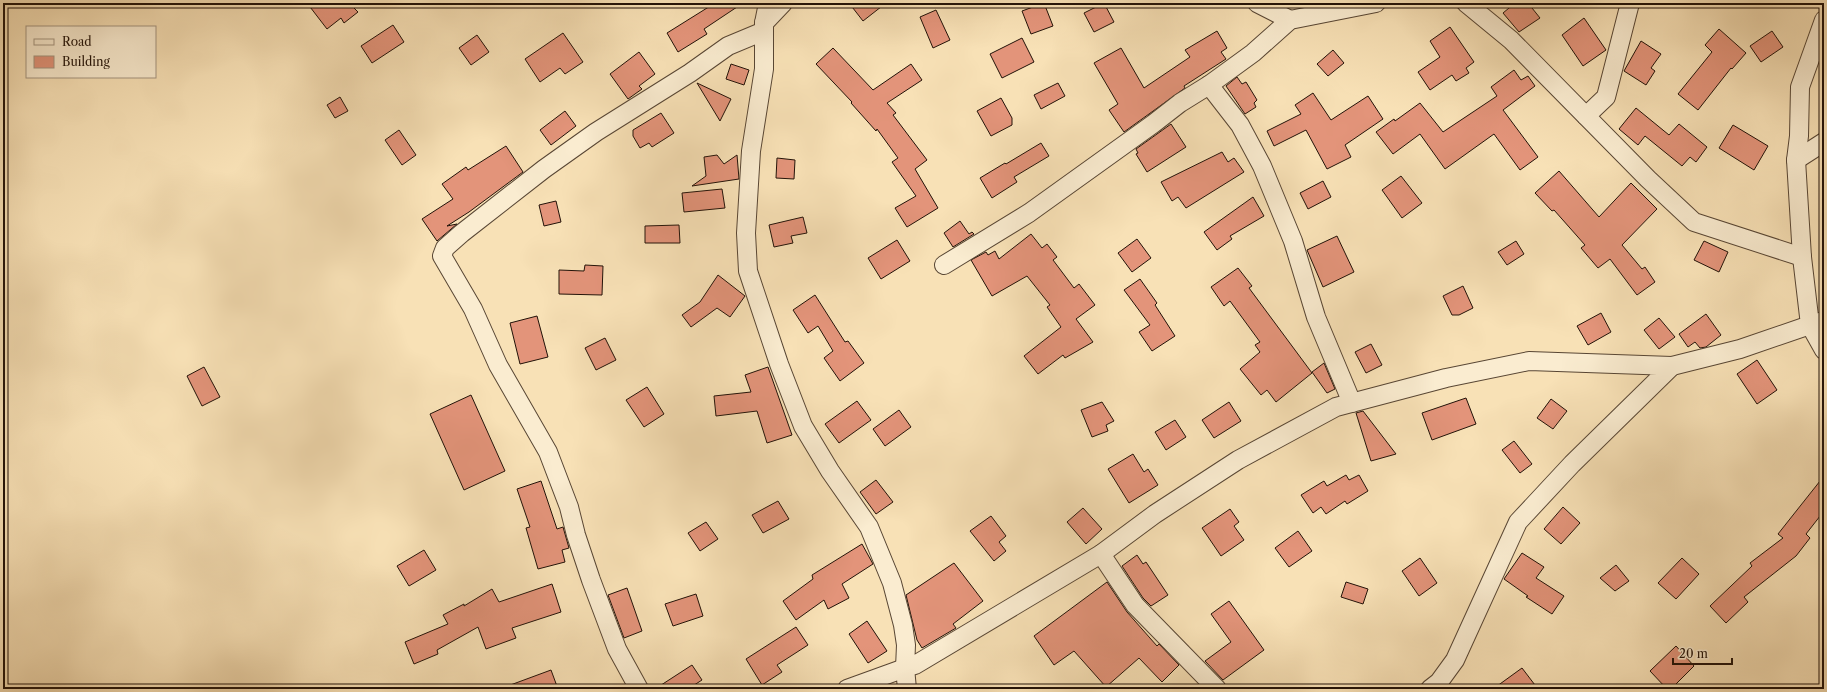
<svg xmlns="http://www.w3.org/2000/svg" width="1827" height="692" font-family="'Libre Caslon Text',serif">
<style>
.building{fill:#e3947a;stroke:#221208}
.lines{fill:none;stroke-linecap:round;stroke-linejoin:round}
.street-casing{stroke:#584634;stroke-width:20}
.street{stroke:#faecd0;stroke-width:18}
</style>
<rect width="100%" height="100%" fill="#f8e1b6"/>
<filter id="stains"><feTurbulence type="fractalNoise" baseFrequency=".005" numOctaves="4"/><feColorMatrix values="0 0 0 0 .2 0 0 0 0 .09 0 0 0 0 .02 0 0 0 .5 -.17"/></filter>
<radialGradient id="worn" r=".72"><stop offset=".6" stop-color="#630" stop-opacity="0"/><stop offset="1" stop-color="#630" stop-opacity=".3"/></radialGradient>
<g class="building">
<polygon points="307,3 360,3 354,8 358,12 344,23 341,18 327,29"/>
<polygon points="715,3 743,3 704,29 707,34 678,52 667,33"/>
<polygon points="849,3 886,3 863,21"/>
<polygon points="1044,3 1053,26 1031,34 1022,11"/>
<polygon points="1104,3 1114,22 1094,32 1084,13"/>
<polygon points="1515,3 1528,3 1540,18 1519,32 1503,13"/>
<polygon points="936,10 950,40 933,48 920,17"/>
<polygon points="1584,18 1606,50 1583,66 1562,35"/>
<polygon points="393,25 404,42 372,63 361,46"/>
<polygon points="1450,27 1474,62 1466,68 1469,73 1456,81 1452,75 1430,90 1418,72 1440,57 1430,41"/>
<polygon points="1719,29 1746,53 1732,69 1731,68 1698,110 1678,94 1712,52 1705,45"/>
<polygon points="1217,31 1227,48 1221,52 1226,59 1184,86 1185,88 1124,132 1109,110 1118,104 1094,63 1121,48 1144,88 1190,57 1185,50"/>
<polygon points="1772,31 1783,47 1761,62 1750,46"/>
<polygon points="563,33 583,62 565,74 560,68 540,82 525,59"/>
<polygon points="477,35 489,52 471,65 459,48"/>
<polygon points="1022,38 1034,62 1002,78 990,54"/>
<polygon points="1641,41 1661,54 1651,68 1655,71 1646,85 1624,71"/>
<polygon points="833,48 873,90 911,64 922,80 887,103 896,113 893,115 927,160 915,169 938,208 907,227 895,208 916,196 892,162 898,158 877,129 876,131 851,103 852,102 816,64"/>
<polygon points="1333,50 1344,63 1328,76 1317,64"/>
<polygon points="639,52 655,74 639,86 642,89 628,99 610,74"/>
<polygon points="731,64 749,70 744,85 726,79"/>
<polygon points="1514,70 1521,80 1528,76 1535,86 1503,110 1538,157 1520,170 1494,134 1445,169 1420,134 1393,154 1376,132 1394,119 1395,121 1420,103 1443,132 1497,96 1491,87"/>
<polygon points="1237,77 1242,84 1246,82 1257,100 1254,103 1256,107 1245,114 1226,86"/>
<polygon points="697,83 731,99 720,121"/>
<polygon points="1058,83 1065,96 1041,109 1034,95"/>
<polygon points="1313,93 1331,120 1368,96 1383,119 1345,145 1351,157 1327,169 1306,130 1274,146 1267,131 1301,114 1295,105"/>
<polygon points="340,97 348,111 335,118 327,105"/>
<polygon points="1001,98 1012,118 1012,125 991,136 977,111"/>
<polygon points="1636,108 1669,135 1679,124 1707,147 1696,162 1690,157 1682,166 1645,136 1638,145 1619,129"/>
<polygon points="565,111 576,126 551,145 540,130"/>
<polygon points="661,113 674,133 652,147 649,143 640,148 633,136 633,130"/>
<polygon points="1171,124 1186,147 1147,172 1136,154 1138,153 1136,149"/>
<polygon points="1733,125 1768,146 1754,170 1719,148"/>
<polygon points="399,130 416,155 402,165 385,140"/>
<polygon points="1041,143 1049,156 1014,177 1017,182 992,198 980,178 1005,163 1006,164"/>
<polygon points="506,146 523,172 469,212 447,226 457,224 437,241 422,219 453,199 442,184 466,167 468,170"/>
<polygon points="1222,152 1228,162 1234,158 1244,172 1186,208 1178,197 1172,201 1161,182"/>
<polygon points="717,155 724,164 737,155 739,179 692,186 706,176 704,157"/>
<polygon points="777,158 795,160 794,179 776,178"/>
<polygon points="1559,171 1599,217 1631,183 1657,209 1622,245 1642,269 1645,267 1655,282 1637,295 1610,259 1598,268 1581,248 1585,245 1554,210 1552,211 1535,193"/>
<polygon points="1401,176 1422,203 1402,218 1382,190"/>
<polygon points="1323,181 1331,197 1308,209 1300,193"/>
<polygon points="722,189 725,208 684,212 682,193"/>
<polygon points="1253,197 1264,216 1230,236 1232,239 1217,250 1204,232"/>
<polygon points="556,201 561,222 544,226 539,205"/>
<polygon points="803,217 807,233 791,236 793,243 774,247 769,225"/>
<polygon points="960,221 969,234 972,232 974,234 953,247 944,233"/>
<polygon points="679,225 680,243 645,243 645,226"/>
<polygon points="1031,234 1042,248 1047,244 1057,257 1053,260 1074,288 1079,284 1095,305 1076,319 1093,342 1065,358 1063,355 1038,374 1024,356 1061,327 1047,307 1050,305 1027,276 992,296 971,260 986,252 988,255 995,251 999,259"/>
<polygon points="1337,236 1354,272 1323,287 1307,250"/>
<polygon points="1137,239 1151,258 1132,272 1118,253"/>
<polygon points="897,240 910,261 881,279 868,258"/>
<polygon points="1516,241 1524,254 1507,265 1498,252"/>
<polygon points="1704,241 1728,252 1719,272 1694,260"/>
<polygon points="585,265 603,266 602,295 559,294 559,270 584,271"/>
<polygon points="1238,268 1252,286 1249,288 1312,373 1276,402 1267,390 1261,395 1240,369 1260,352 1255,345 1260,342 1230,301 1224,306 1211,287"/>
<polygon points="718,275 745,296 730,317 717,308 691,327 682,315 700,302"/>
<polygon points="1140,279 1157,303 1155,305 1175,336 1152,351 1139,332 1150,325 1124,290"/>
<polygon points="1463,286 1473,308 1459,315 1452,315 1443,296"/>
<polygon points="815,295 845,342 848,341 864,363 840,381 824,358 833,351 818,326 808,333 793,310"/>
<polygon points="1601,313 1611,332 1588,345 1577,326"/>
<polygon points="1706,314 1721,335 1706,347 1700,348 1695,342 1688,347 1679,334"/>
<polygon points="537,316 548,357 520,364 510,323"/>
<polygon points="1659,318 1675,337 1659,349 1644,330"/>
<polygon points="605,338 616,360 596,370 585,348"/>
<polygon points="1371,344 1382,365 1366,373 1355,352"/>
<polygon points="1757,360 1777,390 1757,404 1737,374"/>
<polygon points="1324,363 1335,389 1327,393 1312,372"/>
<polygon points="204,367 220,397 202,406 187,376"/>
<polygon points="768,367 792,435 767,443 757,411 716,416 714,396 751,392 745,375"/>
<polygon points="647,387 664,414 644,427 626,400"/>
<polygon points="471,395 505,471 464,490 430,414"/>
<polygon points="1466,398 1476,424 1432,440 1422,413"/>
<polygon points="1551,399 1567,411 1553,429 1537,418"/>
<polygon points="857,401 871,420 839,443 825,424"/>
<polygon points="1102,402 1114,421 1106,425 1108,431 1092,437 1081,410"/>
<polygon points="1229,402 1241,421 1214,438 1202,420"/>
<polygon points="899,410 911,427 885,446 873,429"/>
<polygon points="1363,411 1396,454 1371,461 1356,413"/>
<polygon points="1175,420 1186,437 1166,450 1155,432"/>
<polygon points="1514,441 1532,464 1520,473 1502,450"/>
<polygon points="1133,454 1144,472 1148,469 1158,485 1129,503 1108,469"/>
<polygon points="1346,475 1349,480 1359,475 1368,491 1347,504 1345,501 1326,514 1321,507 1313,513 1301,495 1324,481 1327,486"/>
<polygon points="1824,476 1824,511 1806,534 1810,538 1796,556 1744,597 1748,602 1726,623 1710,606 1752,566 1750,563 1783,538 1778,534"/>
<polygon points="876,480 893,502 876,514 860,492"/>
<polygon points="541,481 557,529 563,527 569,548 562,550 565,562 538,569 526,528 530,527 517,489"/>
<polygon points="778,501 789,519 763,533 752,515"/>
<polygon points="1563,507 1580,523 1561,544 1544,529"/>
<polygon points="1083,508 1102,529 1086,544 1067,522"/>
<polygon points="1230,509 1239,522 1234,526 1244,540 1221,556 1202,528"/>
<polygon points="991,516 1006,536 999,542 1006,551 994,561 970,531"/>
<polygon points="706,522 718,539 700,551 688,533"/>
<polygon points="1298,531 1312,551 1289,567 1275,548"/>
<polygon points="862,544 873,564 842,584 849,598 828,609 824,600 796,620 783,601 813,579 812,575"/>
<polygon points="424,550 436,570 409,586 397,566"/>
<polygon points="1522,553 1544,567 1536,578 1564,596 1552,614 1526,597 1528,596 1504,579"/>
<polygon points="1137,555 1143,564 1146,562 1168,595 1151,606 1143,598 1122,566"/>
<polygon points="1420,558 1437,583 1419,596 1402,571"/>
<polygon points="1682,558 1699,574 1676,599 1658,583"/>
<polygon points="954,563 983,601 953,624 956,628 922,648 917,640 906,595"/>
<polygon points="1616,565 1629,581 1615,591 1600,578"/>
<polygon points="1107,582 1127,612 1157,646 1159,644 1179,665 1162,682 1139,658 1106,687 1074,651 1054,665 1034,636"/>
<polygon points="1346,582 1368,589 1363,604 1341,597"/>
<polygon points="552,584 561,612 512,628 516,638 486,649 478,627 437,650 438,654 414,664 405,642 448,624 443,615 464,604 464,606 492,589 499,602"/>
<polygon points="627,588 642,631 624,638 608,595"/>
<polygon points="696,594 703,616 673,626 665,604"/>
<polygon points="1229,601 1264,650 1223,680 1205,661 1231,642 1211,614"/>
<polygon points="867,621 887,651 868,663 849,634"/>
<polygon points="796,627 808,645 777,665 782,672 762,685 746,659"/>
<polygon points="1676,646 1694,666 1671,689 1667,689 1650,671"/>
<polygon points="692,665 702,680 688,689 655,689"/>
<polygon points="1522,668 1538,689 1493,689"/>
<polygon points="551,670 558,689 506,689 505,687"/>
</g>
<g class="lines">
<defs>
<g id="street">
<polyline points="768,3 764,23 764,69 751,151 746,233 748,271 779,364 803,426 830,471 869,527 892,583 903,625 906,645 905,668 915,665 1101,554 1155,514 1238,460 1336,407 1446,378 1529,361 1672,366 1572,464 1518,522 1455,660 1439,682 1430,689"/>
<polyline points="1257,3 1290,20"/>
<polyline points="1466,3 1511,40 1648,179 1694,222 1802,257"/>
<polyline points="764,23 783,3"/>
<polyline points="1209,85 1240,125 1262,166 1293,241 1316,317 1352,403"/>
<polyline points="1586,116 1606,97 1630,3"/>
<polyline points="1796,160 1824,142"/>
<polyline points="944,265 1029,213 1153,124 1180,103 1209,85 1253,53 1290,20 1376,3"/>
<polyline points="1824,321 1810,325 1824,350"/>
<polyline points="1672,366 1740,349 1810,325 1802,257 1796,160 1799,136 1800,87 1824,20"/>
<polyline points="1101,554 1135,605 1217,689"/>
<polyline points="639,689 617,649 591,580 576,535 569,507 548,452 498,365 473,309 442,256 445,248 462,233 544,169 596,132 690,73 728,46 764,31"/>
<polyline points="847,689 905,668 907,689"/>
</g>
</defs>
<use href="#street" class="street-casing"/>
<use href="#street" class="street"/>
</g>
<rect width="1827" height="692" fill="none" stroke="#f8e1b6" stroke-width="16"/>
<rect x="4" y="4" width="1819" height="684" fill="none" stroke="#221208" stroke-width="2"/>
<rect x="8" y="8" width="1811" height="676" fill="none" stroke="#221208"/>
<rect x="26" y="26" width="130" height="52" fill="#faecd0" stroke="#a49580"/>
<rect x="34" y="39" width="20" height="6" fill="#faecd0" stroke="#a49580"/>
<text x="62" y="46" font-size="12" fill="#221208">Road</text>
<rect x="34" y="56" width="20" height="12" fill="#e3947a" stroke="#a49580"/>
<text x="62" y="66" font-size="12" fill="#221208">Building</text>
<path d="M1673 658v6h59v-6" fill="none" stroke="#221208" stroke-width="2"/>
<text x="1679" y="658" font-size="12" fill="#221208" stroke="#faecd0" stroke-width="3" paint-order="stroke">20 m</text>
<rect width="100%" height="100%" filter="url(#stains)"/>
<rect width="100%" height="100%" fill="url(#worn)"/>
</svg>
